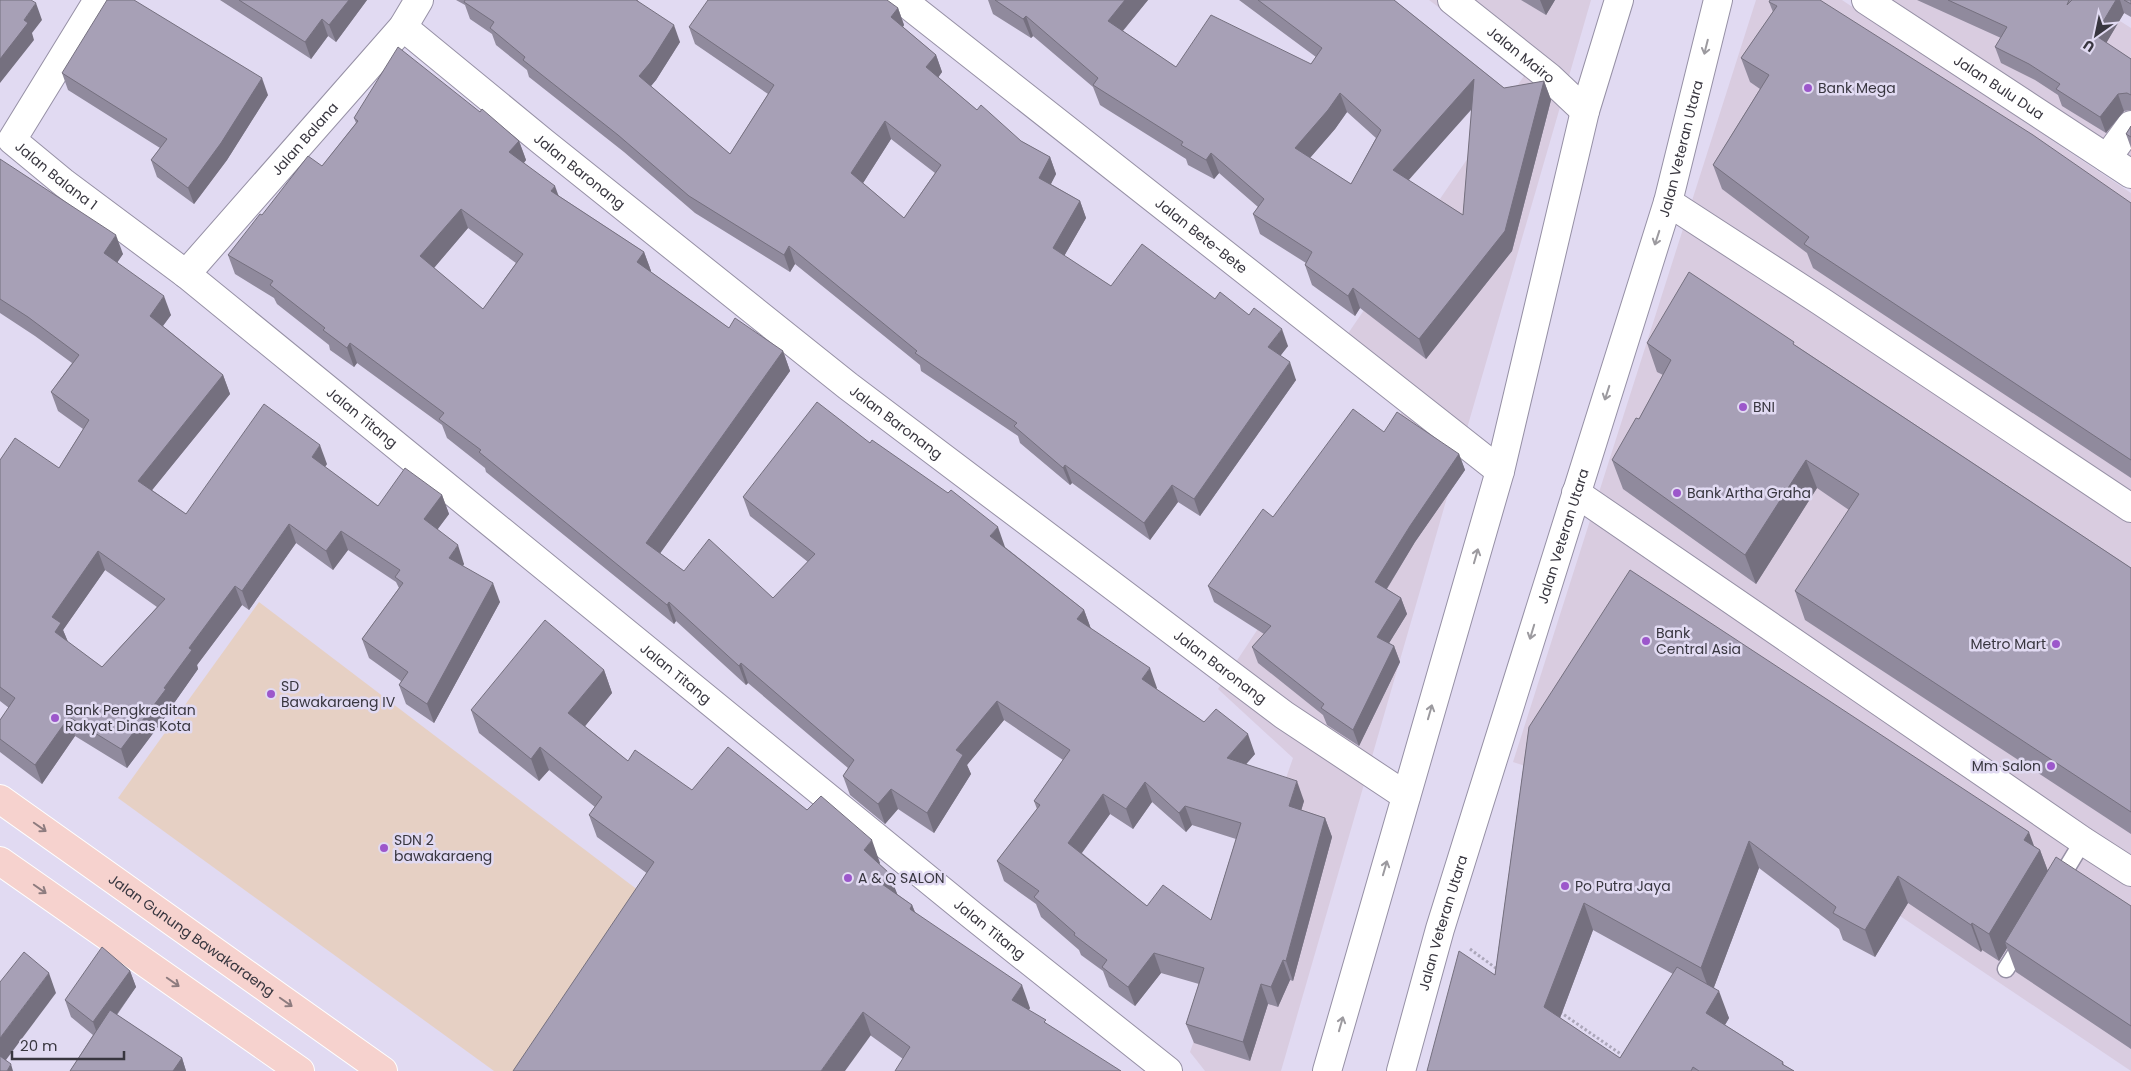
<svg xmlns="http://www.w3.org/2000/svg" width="2131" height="1071" font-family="Poppins,sans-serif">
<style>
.commercial{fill:#d9cce0}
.education{fill:#e6d0c4}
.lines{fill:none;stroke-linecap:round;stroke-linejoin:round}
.service-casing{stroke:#9690a5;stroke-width:19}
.minor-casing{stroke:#9690a5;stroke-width:30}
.secondary-casing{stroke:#9690a5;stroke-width:30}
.trunk-casing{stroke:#fff;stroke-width:30}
.path{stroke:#aba6b9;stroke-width:3;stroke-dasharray:2.5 2.5;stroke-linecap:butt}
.service{stroke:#fff;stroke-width:16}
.minor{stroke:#fff;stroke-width:28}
.secondary{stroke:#fff;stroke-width:28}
.trunk{stroke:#f6d2ce;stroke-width:28}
.wall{fill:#908a9d;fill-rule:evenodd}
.shaded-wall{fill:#75707f}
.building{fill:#a7a0b6;stroke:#75707f;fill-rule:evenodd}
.oneway{stroke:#9c9a9f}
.oneway2{stroke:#8e7c7f}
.poi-dot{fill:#9c57cb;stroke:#e1daf2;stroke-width:2}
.labels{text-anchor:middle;stroke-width:5;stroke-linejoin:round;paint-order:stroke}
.street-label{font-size:14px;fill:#38363f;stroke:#e1daf2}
.poi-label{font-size:14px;fill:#38363f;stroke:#e1daf2;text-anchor:start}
</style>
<rect width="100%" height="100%" fill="#e1daf2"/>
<g class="commercial">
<polygon points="1429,0 1591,0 1281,1071 1205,1071 1190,1052 1293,758 1218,689 1412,397 1347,335 1526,73"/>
<polygon points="1756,0 1842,0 2131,193 2131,1071 1690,775 1660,811 1513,762"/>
<polygon points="1877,0 2087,0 2131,28 2131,169"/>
</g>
<polygon class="education" points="259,602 647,897 521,1071 494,1071 118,798"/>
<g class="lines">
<defs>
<g id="service">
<polyline points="2057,884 2083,841"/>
<polyline points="2006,969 2023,942"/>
</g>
<g id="minor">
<path id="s1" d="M98,0l-86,140 52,43 122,91 787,642 195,155"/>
<path id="s2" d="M902,0l598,471"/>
<path id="s3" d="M1452,0l97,77 36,34"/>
<path id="s4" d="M1866,0l265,174"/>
<path id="s5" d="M403,27l140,115 305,244 436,329 122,81"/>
<polyline points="2107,158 2131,125"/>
<polyline points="1668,202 1822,302 2131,508"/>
<path id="s6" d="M186,274l217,-247 16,-27"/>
<polyline points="1576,493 2083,841 2131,872"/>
</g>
<g id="secondary">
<polyline points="1327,1071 1500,471 1585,111 1619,0"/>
<path id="s7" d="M1401,1071l39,-142 38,-122 190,-605 50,-202"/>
</g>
<g id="trunk">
<path id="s8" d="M0,799l383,272"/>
<polyline points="0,861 300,1071"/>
</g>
</defs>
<use href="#service" class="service-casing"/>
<use href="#minor" class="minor-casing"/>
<use href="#secondary" class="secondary-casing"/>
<use href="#trunk" class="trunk-casing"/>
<g class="path">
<polyline points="1470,949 1497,969"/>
<polyline points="1560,1012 1625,1057"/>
</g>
<use href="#service" class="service"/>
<use href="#minor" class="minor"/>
<use href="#secondary" class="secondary"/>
<use href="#trunk" class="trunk"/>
</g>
<g class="wall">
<polygon points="220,0 367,0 336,42 328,36 311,59"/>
<path d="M456,0h182v1l42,41 -24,38 -5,6 79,68 38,-60 -73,-50 -6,-17 209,-19 6,17 -1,2 33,28 6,17 -4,5 39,33 44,31 29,16 6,17 -5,10 29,17 6,17 -22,38 47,30 104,13 73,47 -8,10 16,24 -96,136 -22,-14 -28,38 -78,-57 -2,2 -50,-42 -2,-7 -97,-65 -1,-6 -125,-101 -5,8 -95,-59 -71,-61 -95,-75 -2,-7 -31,-25 -4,-11 -22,-15 -5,-14zM891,139l44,34 -31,45 -41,-35z"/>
<path d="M988,0h160l-25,31 53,36 135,-3 5,-7 -77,-57h155l110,88 40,-7 7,19 -39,151 -86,108 -66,-51 -5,8 -43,-31 -7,-20 1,-2 -46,-29 -7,-20 5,-7 -39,-34 -5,6 -26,-14 -2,-6 -86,-54 -7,-18 -60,-51 -2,2 -38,-24zM1472,109l-9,106 -55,-35zM1347,112l29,26 -25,46 -41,-26 25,-29z"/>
<polygon points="1521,0 1555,0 1546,15"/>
<polygon points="1917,0 2131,0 2131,17 2124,13 2106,43 2131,59 2131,110 2124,111 2106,133 2062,106 2058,95 2035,80 2001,63 1995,47 2001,38"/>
<polygon points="1769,2 2131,203 2131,478 1813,268 1807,253 1722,189 1713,165 1760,89 1750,82 1741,58 1773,12"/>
<polygon points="62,73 268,95 227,160 194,204 157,177 151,160 160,148 68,90"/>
<path d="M480,112l39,29 7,19 -2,3 35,33 85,56 7,19v1l78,56 54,23 7,20 -130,182 24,18 89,27 35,-36 -58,-46 -7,-19 127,-54 135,104 79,63 7,19 66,59 -1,1 48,33 51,32 -9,10 58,37 -3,9 24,8 7,19 -39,144 -3,-1 -12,27 -10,-3 -18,57 -56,-18 -8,-19 13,-40 -38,-11 -26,33 -26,-19 -6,-16 -22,-16 -2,-5 -38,-33 -5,-13 -32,-23 -7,-20 40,-52 -3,-8 29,-41 -59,-40 -37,45 4,9 -37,59 -36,-24 -13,15 -35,-29 -7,-19 5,-8 -100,-85 -2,2 -70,-64 -2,3 -188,-152 -1,-4 -38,-30 -5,-13 -85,-62 -3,4 -24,-17 -1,-5 -52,-41 -3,-6 -39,-24 -7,-19 34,-40 60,-49 34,-43 -2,-5zM468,228l48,35 -33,46 -49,-41zM1152,802l34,30 6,-7 44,14 -25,81 -64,-14 -65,-53 28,-39 23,15z"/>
<polygon points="2131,126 2131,148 2126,134"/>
<path d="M0,159l123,95 -6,8 54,53 -8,11 60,49 7,19 -78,96 34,24 141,-50 -2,3 53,39 64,-11 7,19 -12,16 27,34 -1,2 37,36 -66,121 -28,-19 -7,-19 2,-4 -32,-23 -7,-19 37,-51 -3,-6 -48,-32 -15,20 -37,-27 -47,67 -7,-5 -45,60 1,4 -26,37v2l-45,60 -52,-32 -33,48 -42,-32v-32l9,-12 -9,-7v-241l59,8 24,-39 -25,-18 -7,-19 21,-29 -37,-27 -35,-23zM105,570l52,37 -55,60 -34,-25 -5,-12z"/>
<polygon points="1647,343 1795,345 2131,568 2131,834 1805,620 1795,591 1849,510 1817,488 1756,584 1623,489 1612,460 1639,419 1663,375 1657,372"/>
<polygon points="1459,454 1465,470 1415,542 1387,589 1401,598 1407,614 1389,643 1394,646 1400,662 1359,746 1327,725 1323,715 1258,663 1252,647 1264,634 1214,602 1208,586 1273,517"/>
<polygon points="604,670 612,693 585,726 628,761 692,790 807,810 880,863 879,864 889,873 897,894 912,905 915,912 1030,1008 1029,1010 903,1059 597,837 589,815 595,807 549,770 539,781 479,733 471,710"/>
<path d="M1529,727l505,119 6,4 8,21 83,35v143l-115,-77 -9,-24 -8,13 -17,-11 -1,2 -73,-49 -33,54 -32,-17 -4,-11 -80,-61 -45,119 15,31 -4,7 58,37 1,3 10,6h-367l68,-96zM1593,930l80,44 -53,84 -60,-40z"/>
<polygon points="130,971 136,987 117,1015 182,1058 186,1071 70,1071 93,1035 71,1017 65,1000"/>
</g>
<g class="shaded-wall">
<polygon points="349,0 367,0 336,42 329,25"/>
<polygon points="1125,0 1148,0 1115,40 1108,21"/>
<polygon points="1540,0 1555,0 1546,15"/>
<polygon points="2116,0 2120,0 2124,13 2101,52 2095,35"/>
<polygon points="36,3 42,20 32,33 34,40 0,83 0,59 24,20"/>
<polygon points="898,8 904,25 898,34 891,17"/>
<polygon points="1026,16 1033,36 1031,38 1023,19"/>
<polygon points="322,19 328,36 311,59 305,42"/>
<polygon points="674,25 680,42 656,80 645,93 639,76"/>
<polygon points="936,55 942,72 933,85 926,67"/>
<polygon points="262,78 268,95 227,160 194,204 188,188"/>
<polygon points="1474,79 1481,98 1400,190 1393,170"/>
<polygon points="1544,81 1551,100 1512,251 1426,359 1419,339"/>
<polygon points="1340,93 1347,112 1335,129 1302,167 1295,148"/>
<polygon points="2118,94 2124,111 2106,133 2100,117"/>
<polygon points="885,121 891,139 858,191 851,173"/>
<polygon points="519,141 526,160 516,172 509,152"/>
<polygon points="1211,153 1219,173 1214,179 1206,160"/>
<polygon points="1050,157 1056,174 1045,195 1039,178"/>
<polygon points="555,186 562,205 551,191"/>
<polygon points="1080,201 1086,218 1059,265 1053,248"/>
<polygon points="461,209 468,228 427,276 420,256"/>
<polygon points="116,235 123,254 111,272 104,253"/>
<polygon points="789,246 795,264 790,272 784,255"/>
<polygon points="644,252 651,271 644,282 637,262"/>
<polygon points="1353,288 1360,308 1355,316 1348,296"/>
<polygon points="164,296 171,315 156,335 150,316"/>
<polygon points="1282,329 1288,346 1274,364 1268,347"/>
<polygon points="350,343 357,363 354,367 347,348"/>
<polygon points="783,351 790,371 654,562 646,543"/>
<polygon points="1290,362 1296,380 1200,516 1194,499"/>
<polygon points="223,375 230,394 144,500 138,481"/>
<polygon points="320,445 327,464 318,476 312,457"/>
<polygon points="1459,454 1465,470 1415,542 1381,598 1375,582 1410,526"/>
<polygon points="1806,460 1817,488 1756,584 1745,555"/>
<polygon points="1065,465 1072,483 1070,485 1063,468"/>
<polygon points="1172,485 1178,502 1150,540 1144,523"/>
<polygon points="442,495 449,514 431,538 424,519"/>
<polygon points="289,524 296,543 249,610 242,591"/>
<polygon points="998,527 1005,547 997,556 990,536"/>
<polygon points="341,531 348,550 333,570 326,551"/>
<polygon points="458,545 464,564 456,577 449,558"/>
<polygon points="98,551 105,570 63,630 68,642 55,632 52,617"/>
<polygon points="493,583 500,602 434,723 427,704"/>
<polygon points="235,586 242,605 197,665 198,669 172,706 172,708 127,768 121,749 164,688 189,648"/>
<polygon points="1401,598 1407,614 1383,653 1377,637"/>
<polygon points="669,602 676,621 674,624 667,605"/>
<polygon points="1084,610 1091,629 1077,619"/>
<polygon points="1394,646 1400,662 1359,746 1353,730"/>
<polygon points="741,663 748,683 746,685 739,666"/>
<polygon points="1150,668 1157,688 1149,698 1142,679"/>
<polygon points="604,670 612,693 577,736 568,713"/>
<polygon points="997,701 1004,720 967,765 971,774 934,833 927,813 956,750"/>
<polygon points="69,717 75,736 42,784 35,765"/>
<polygon points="1248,734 1255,754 1234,778 1227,758"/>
<polygon points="540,747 549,770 539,781 531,759"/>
<polygon points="1297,781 1304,801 1297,825 1289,806"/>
<polygon points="1145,782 1152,802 1133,829 1126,809"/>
<polygon points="891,789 898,809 885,824 878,804"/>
<polygon points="1103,794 1110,814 1075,862 1068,843"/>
<polygon points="1185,806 1192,825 1186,832 1179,813"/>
<polygon points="1325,818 1332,837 1293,981 1286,961"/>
<polygon points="2029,832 2037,854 2040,850 2050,877 2005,942 2007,948 1999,961 1989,934 2024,840"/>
<polygon points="872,840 880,863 872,872 864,850"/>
<polygon points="1749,841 1759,868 1711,995 1701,968"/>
<polygon points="889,873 898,896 882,884"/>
<polygon points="1898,876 1908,903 1875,957 1865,930"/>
<polygon points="1584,903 1593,930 1554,1034 1544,1007"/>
<polygon points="912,905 921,928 910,909"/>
<polygon points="1972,923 1982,950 1981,952 1971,925"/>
<polygon points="1154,953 1161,973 1135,1006 1128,987"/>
<polygon points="1283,960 1290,980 1278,1007 1271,987"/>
<polygon points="130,971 136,987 99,1039 93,1022"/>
<polygon points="49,973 56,993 0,1068 0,1038"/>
<polygon points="1261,984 1268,1004 1250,1061 1243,1042"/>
<polygon points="1022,985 1030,1008 1020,1022 1012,1000"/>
<polygon points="1719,991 1729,1018 1716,1040 1706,1013"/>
<polygon points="863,1012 871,1035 845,1071 821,1071"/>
<polygon points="182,1058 186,1071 173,1071"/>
<polygon points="11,1064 13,1071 7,1071"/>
</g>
<g class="building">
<polygon points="0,0 31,0 36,3 24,20 28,23 0,59"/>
<polygon points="107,0 134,0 262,78 221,143 188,188 151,160 167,139 62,73"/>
<polygon points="239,0 349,0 329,25 322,19 305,42"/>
<path d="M465,0h171l38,25 -24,38 -11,13 91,78 44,-69 -85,-58 19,-27h179l11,8 -7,9 45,38 -10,12 51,43 4,-5 40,36 29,16 -11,21 41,23 -27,47 58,38 31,-42 73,55 5,-7 29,23 5,-7 28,21 -14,18 22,15 -96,137 -22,-14 -28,38 -79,-58 -2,3 -49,-42 3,-3 -102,-70 2,-2 -128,-105 -5,9 -95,-59 -71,-61 -95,-75 2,-3 -35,-29 4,-6 -30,-20zM885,121l56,44 -37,53 -53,-45z"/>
<path d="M995,0h130l-17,21 68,46 35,-52 100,49 11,-16 -64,-48h136l110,88 40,-7 -39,150 -86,108 -66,-51 -5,8 -43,-31 7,-13 -59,-38 11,-15 -53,-46 -5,7 -25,-15 2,-3 -90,-57 5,-7 -72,-62 -3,3zM1474,79l-11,136 -70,-45zM1340,93l41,37 -30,54 -56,-36 33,-38z"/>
<polygon points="1770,0 1820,0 2033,135 2131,203 2131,460 1804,244 1809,237 1713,165 1769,75 1741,58 1777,6 1769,2"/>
<polygon points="1948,0 2069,0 2067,5 2072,0 2116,0 2095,35 2131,59 2131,95 2127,93 2118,94 2100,117 2056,89 2060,84 2029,64 1995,47 2007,27"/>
<polygon points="2124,0 2131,0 2131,4"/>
<path d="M398,47l82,65 2,-3 37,32 -10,11 46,34 -4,5 93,61 -7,10 92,66 6,-10 48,33 -137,192 38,28 25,-32 64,59 42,-44 -72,-57 74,-95 53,41 2,-3 76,53 3,-3 47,37 -8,9 94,74 -7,9 73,49 -8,11 62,43 12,-13 32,25 -21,24 70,23 -8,25 36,12 -39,143 -3,-1 -12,27 -10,-3 -18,58 -57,-18 18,-56 -50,-15 -26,34 -26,-20 5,-7 -33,-25 1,-2 -41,-36 5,-6 -42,-30 43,-56 -6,-4 36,-51 -73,-49 -41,49 7,5 -36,58 -36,-24 -13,15 -35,-28 11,-16 -113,-97 -2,3 -70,-64 -2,3 -188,-153 2,-2 -42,-31 5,-6 -94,-70 -3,5 -24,-18 2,-2 -55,-43 3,-4 -45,-26 32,-41 2,1 46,-59 14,10 36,-45 -4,-3zM461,209l62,45 -40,55 -63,-53zM1145,782l34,31 6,-7 56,17 -30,97 -48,-35 -16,21 -79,-63 35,-49 23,15z"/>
<polygon points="2131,126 2131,137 2126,134"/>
<path d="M0,159l116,76 -12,18 60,43 -14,20 73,59 -85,106 48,33 78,-110 56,41 -8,12 66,49 27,-38 37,27 -18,24 34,26 -9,13 44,25 -66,121 -28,-19 9,-13 -46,-33 41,-56 -8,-6 5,-7 -59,-39 -15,20 -37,-27 -47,67 -7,-5 -46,62 3,2 -28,38 2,1 -45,60 -52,-32 -34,48 -35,-26v-19l15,-22 -15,-11v-227l15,-22 44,30 30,-48 -38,-28 28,-37 -51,-38 -28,-18zM98,551l67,48 -63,68 -47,-35 6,-9 -9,-6z"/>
<polygon points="1689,272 1794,342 1793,344 2131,568 2131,812 1795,591 1859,494 1806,460 1745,555 1612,460 1636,418 1639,419 1671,360 1647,343"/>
<polygon points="1353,409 1384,432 1397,412 1459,454 1410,526 1375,582 1401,598 1377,637 1394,646 1353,730 1321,708 1324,704 1252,647 1271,626 1208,586 1263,509 1273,517"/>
<polygon points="1630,570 2029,832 2024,840 2040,850 1989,934 1972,923 1971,925 1898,876 1865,930 1833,913 1836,907 1749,841 1701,968 1584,903 1544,1007 1620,1058 1677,967 1719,991 1706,1013 1783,1062 1782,1064 1794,1071 1699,1071 1693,1067 1691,1071 1427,1071 1459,951 1495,975 1529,727"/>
<polygon points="545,620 604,670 568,713 628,761 635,750 692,790 728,747 807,810 821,796 872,840 864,850 889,873 882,884 912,905 910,909 1022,985 1012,1000 1046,1020 1044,1022 1121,1071 895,1071 910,1047 863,1012 821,1071 513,1071 654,862 589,815 602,797 540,747 531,759 471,710"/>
<polygon points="2056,857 2131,906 2131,1026 2005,942"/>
<polygon points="102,947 130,971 93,1022 65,1000"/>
<polygon points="24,952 49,973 0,1038 0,982"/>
<polygon points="110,1010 182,1058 173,1071 70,1071"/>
<polygon points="0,1056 11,1064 7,1071 0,1071"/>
</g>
<defs><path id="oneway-shaft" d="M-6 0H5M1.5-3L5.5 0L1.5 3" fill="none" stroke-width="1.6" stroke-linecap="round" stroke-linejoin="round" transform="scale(1.25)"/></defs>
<g class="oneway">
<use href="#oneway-shaft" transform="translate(1706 47) rotate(104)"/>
<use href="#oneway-shaft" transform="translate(1657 238) rotate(108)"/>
<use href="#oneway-shaft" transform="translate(1607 393) rotate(108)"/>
<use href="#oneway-shaft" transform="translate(1476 556) rotate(-74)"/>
<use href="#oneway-shaft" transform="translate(1532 632) rotate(107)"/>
<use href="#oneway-shaft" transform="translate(1430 712) rotate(-74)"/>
<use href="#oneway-shaft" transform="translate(1385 868) rotate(-74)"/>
<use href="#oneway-shaft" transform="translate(1341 1024) rotate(-74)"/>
</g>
<g class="oneway2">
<use href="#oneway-shaft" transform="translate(40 827) rotate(35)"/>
<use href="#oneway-shaft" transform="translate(40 889) rotate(35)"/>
<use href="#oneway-shaft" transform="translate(173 982) rotate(35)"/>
<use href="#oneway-shaft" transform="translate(286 1002) rotate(35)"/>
</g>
<g class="poi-dot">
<circle cx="1808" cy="88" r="5"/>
<circle cx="1743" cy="407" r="5"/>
<circle cx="1677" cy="493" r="5"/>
<circle cx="1646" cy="641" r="5"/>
<circle cx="2056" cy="644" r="5"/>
<circle cx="271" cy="694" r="5"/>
<circle cx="55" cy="718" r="5"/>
<circle cx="2051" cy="766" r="5"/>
<circle cx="384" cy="848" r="5"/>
<circle cx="848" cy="878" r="5"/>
<circle cx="1565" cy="886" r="5"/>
</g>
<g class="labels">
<g class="street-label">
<text dy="5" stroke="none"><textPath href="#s3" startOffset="88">Jalan Mairo</textPath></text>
<text dy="5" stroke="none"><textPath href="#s4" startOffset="159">Jalan Bulu Dua</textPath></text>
<text dy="5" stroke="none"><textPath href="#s6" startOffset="180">Jalan Balana</textPath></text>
<text dy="5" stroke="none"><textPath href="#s7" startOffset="964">Jalan Veteran Utara</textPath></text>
<text dy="5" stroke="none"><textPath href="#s5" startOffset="228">Jalan Baronang</textPath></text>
<text dy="5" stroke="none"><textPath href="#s1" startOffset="221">Jalan Balana 1</textPath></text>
<text dy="5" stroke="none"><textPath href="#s2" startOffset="381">Jalan Bete-Bete</textPath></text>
<text dy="5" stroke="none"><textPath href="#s1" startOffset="611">Jalan Titang</textPath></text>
<text dy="5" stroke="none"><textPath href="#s5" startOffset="632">Jalan Baronang</textPath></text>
<text dy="5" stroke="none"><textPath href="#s7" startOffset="559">Jalan Veteran Utara</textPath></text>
<text dy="5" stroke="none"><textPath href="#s5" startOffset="1038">Jalan Baronang</textPath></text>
<text dy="5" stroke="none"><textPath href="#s1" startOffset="1016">Jalan Titang</textPath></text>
<text dy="5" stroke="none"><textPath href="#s7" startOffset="154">Jalan Veteran Utara</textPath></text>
<text dy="5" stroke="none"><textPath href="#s1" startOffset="1421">Jalan Titang</textPath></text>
<text dy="5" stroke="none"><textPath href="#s8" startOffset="235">Jalan Gunung Bawakaraeng</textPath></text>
</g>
<g class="poi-label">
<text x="1818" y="93">Bank Mega</text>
<text x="1753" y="412">BNI</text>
<text x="1687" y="498">Bank Artha Graha</text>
<text x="1656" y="638">Bank<tspan x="1656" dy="16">Central Asia</tspan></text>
<text x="2046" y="649" text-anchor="end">Metro Mart</text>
<text x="281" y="691">SD<tspan x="281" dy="16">Bawakaraeng IV</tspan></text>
<text x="65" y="715">Bank Pengkreditan<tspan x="65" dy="16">Rakyat Dinas Kota</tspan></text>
<text x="2041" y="771" text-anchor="end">Mm Salon</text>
<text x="394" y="845">SDN 2<tspan x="394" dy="16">bawakaraeng</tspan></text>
<text x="858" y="883">A &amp; Q SALON</text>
<text x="1575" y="891">Po Putra Jaya</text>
</g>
</g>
<g transform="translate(2096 35) rotate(213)" stroke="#e1daf2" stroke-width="4" paint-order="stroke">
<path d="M0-4L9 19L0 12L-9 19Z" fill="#38363f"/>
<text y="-8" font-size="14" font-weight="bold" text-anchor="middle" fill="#38363f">U</text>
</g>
<path d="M12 1051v8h112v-8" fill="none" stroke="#38363f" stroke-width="2.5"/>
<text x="20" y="1051" font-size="15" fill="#38363f" stroke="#e1daf2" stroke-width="4" paint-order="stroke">20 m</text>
</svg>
